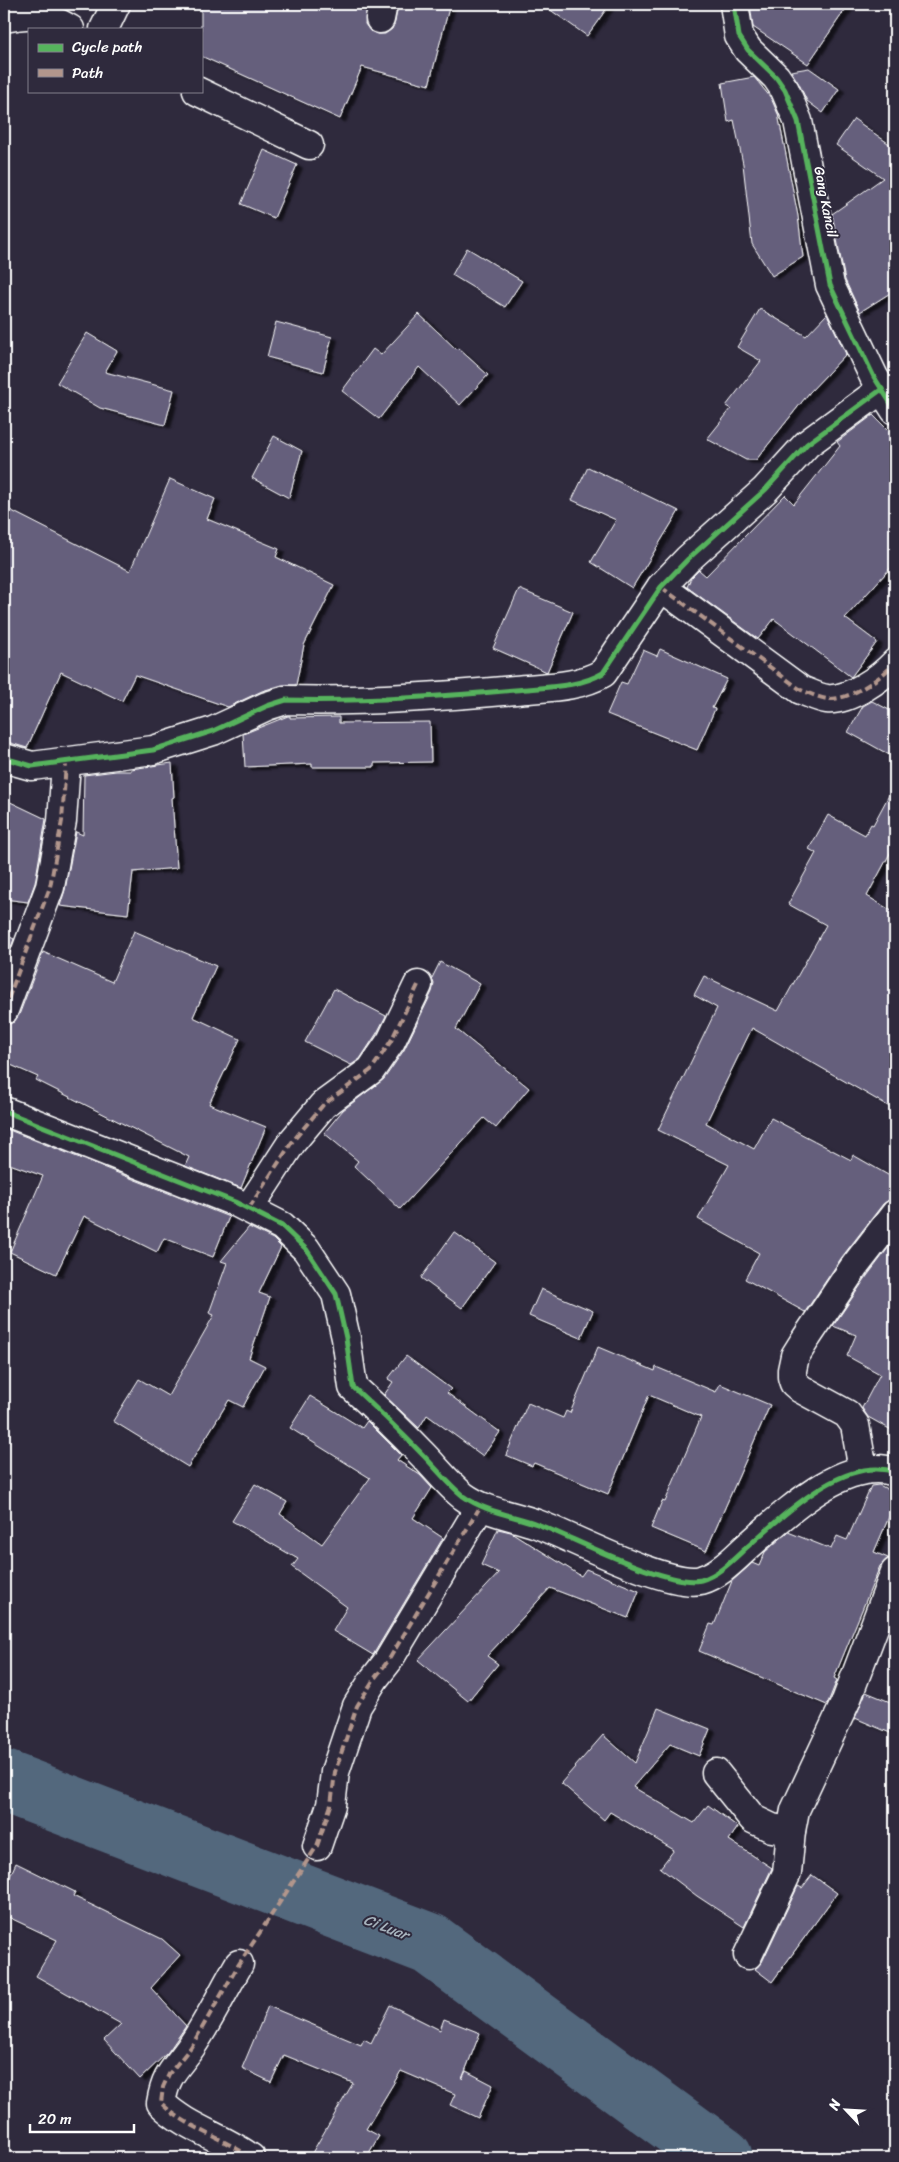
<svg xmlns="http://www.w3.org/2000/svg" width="899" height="2162" font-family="Sriracha,sans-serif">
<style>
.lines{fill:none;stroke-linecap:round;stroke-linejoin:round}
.river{stroke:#52687d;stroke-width:62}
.building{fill:#655e7c;stroke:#fff;filter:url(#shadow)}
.minor-casing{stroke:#fff;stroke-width:31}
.minor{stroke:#2f2a3d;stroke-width:28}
.quiet{stroke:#b2968c;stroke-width:4;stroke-dasharray:8 4;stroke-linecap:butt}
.cycleway-casing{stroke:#2f2a3d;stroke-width:8}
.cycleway{stroke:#56b35d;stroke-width:5}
.labels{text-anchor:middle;stroke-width:4;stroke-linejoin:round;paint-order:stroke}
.street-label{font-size:14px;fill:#fff;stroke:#2f2a3d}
.water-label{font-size:15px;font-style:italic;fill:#a8b4be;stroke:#2f2a3d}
</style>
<defs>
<filter id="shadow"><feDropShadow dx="5.5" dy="3" stdDeviation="1" flood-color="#0009"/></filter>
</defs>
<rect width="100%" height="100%" fill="#2f2a3d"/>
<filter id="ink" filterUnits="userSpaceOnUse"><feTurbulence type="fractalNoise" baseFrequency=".02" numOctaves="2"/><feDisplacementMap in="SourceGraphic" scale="10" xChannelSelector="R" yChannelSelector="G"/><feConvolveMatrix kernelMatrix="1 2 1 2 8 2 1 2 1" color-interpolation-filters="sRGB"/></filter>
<g filter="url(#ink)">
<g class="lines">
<polyline class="river" points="4,1781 430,1944 722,2158"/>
</g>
<g class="building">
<polygon points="201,4 367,4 365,24 370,31 377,34 385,34 392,29 395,22 398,4 450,4 429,85 362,67 340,119 201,56"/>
<polygon points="542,4 610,4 587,36"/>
<polygon points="750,4 849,4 808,64 753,27"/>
<polygon points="809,68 839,89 823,113 807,101 799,84 791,71"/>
<polygon points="754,77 771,98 778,114 798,216 803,257 772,276 752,244 743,164 734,120 728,122 722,83"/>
<polygon points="854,119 895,148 895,290 860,312 845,280 832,214 883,178 836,145"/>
<polygon points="264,150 297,165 274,218 241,204"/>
<polygon points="467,248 522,281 505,307 452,275"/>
<polygon points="760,309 806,336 827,314 846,354 809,393 756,460 746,460 707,439 731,409 726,406 761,361 737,347"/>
<polygon points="419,314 456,349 458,348 488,375 460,405 419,367 379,419 342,391 373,349 381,355"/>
<polygon points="276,322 332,337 323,372 267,357"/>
<polygon points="87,333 117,351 105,372 174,390 165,425 100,408 57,383"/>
<polygon points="873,415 895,437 895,563 845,618 877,642 851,677 774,619 758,639 687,587 691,578 699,570 706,576 785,495 794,504 840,446 837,442"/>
<polygon points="274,436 302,451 289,498 252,478"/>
<polygon points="588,467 679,511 632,588 591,562 616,520 572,500"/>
<polygon points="170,479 215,499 207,519 279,549 276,557 334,585 304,645 296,685 282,685 262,691 228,707 135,675 122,701 61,672 27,748 4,741 4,507 130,571"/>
<polygon points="519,589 573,612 547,672 493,648"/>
<polygon points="660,649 727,679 712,708 715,709 697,750 607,714 621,682 627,684 643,650 657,656"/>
<polygon points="872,701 895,713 895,758 848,732 863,706"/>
<polygon points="288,716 290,716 290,718 339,717 339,723 430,722 431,762 374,763 374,767 312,767 312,764 245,767 243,734"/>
<polygon points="172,763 174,797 172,798 177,868 133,872 128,914 60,906 65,890 76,832 83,835 84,775 116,771 131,771 131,769"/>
<polygon points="895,784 895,844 867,896 895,913 895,1110 752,1028 706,1123 754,1149 771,1118 851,1160 853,1155 895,1179 895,1199 889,1200 883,1204 842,1257 805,1312 745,1279 759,1253 698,1219 729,1165 658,1130 717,1008 694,995 704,976 778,1011 826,925 788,904 816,853 809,849 828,815 865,835 871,824 873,825"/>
<polygon points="4,799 46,819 35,883 28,902 4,899"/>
<polygon points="134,931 216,966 193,1017 240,1039 209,1104 266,1127 241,1188 185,1166 189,1157 36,1080 38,1077 4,1062 4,1025 14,1022 19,1015 43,952 112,982"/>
<polygon points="4,934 14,939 4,966"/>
<polygon points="440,962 480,984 456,1029 529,1088 496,1128 484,1118 400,1209 354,1166 358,1161 324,1133 343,1110 384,1079 404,1050 432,992 434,984 432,978"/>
<polygon points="334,989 386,1016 377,1033 360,1059 351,1065 305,1042"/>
<polygon points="4,1128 229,1217 213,1257 164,1238 157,1252 84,1216 56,1274 10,1252 43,1176 4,1162"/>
<polygon points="249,1227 273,1239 281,1247 259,1293 270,1297 249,1358 265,1366 243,1407 229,1400 188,1467 113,1421 139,1379 168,1396 214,1315 209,1313 227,1263 221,1261"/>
<polygon points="454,1232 495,1262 462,1308 421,1278"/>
<polygon points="895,1239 895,1432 868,1417 862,1408 880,1374 847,1356 856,1335 833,1326 867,1276"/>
<polygon points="541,1289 593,1311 581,1338 529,1316"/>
<polygon points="598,1347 655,1371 656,1367 716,1392 720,1384 770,1405 706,1551 651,1528 662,1501 665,1502 701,1417 649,1395 608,1494 534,1463 532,1466 506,1455 528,1403 563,1418 566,1411 570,1413"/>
<polygon points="406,1356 451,1389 447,1393 500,1432 483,1456 427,1415 419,1428 384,1395 393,1382 388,1379"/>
<polygon points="310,1396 362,1428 367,1421 401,1455 397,1460 420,1475 432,1488 413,1518 443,1538 373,1655 333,1631 347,1607 292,1567 298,1559 232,1521 255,1484 287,1502 280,1514 322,1544 370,1478 290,1428"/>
<polygon points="879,1485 895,1493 895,1503 874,1552 888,1558 880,1566 834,1678 837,1680 827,1705 699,1651 710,1624 714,1625 732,1581 752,1563 759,1566 765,1552 788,1532 831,1549 837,1536 847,1540 871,1486"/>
<polygon points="498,1529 511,1532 581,1576 586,1569 639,1591 628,1618 550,1588 487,1656 498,1664 468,1701 418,1660 499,1573 481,1565"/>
<polygon points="866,1692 895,1704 895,1735 855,1718"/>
<polygon points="658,1708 710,1729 699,1756 670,1744 633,1787 694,1823 708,1805 738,1827 729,1840 772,1868 744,1927 697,1896 660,1868 674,1850 610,1812 604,1820 561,1783 603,1735 635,1763"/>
<polygon points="16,1863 75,1892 73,1896 162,1939 180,1955 151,1988 186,2026 168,2052 140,2079 104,2040 121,2024 36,1976 57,1940 4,1915 4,1889"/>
<polygon points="812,1875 837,1893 772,1982 755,1969 762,1962 798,1886 802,1888"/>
<polygon points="390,2005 440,2030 444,2019 480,2033 462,2079 466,2071 493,2085 478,2118 450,2105 455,2094 401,2071 366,2129 379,2136 366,2158 309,2158 353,2083 284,2055 271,2082 242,2068 268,2006 361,2045 364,2039 371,2043"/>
</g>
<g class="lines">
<defs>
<g id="minor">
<polyline points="734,4 739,36 748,50 776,77 785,90 798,121 830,285 874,377 895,410"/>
<path d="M4,18c32,-6 37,-5 66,11"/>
<polyline points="380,19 383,4"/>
<polyline points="104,29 116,4"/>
<polyline points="197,91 309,145"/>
<path d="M661,587l140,103c8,3 18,8 26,9 22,2 54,-21 68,-36"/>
<path d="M4,758l28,8 121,-16 60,-19 54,-25 19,-6c77,2 153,-3 229,-10 29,-3 63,-2 88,-17l58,-86 27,-28 77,-69 42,-46 75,-55"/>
<polyline points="4,1010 50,887 62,821 66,763"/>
<path d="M4,1111l231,91 47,24 24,23 30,45 10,44 7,49c23,21 46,43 68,66 14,14 27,31 42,43 22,16 49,19 74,28 35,13 131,64 164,56 18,-5 33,-21 46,-33 36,-31 97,-92 148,-75"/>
<polyline points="249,1208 292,1142 323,1105 371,1070 391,1041 418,985"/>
<polyline points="863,1470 855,1425 847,1414 801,1389 794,1383 792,1377 792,1370 795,1356 805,1340 854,1267 895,1214"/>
<polyline points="716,1773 753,1819 772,1828 791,1831"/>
<polyline points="317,1846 331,1805 335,1772 357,1706 374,1679 388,1661 480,1507"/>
<polyline points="748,1955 787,1873 791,1831 795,1810 846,1701 895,1572"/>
<path d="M239,1964c-16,27 -30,57 -48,83 -16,23 -25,26 -30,56 25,25 62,34 90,55"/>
</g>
</defs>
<use href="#minor" class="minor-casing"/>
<use href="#minor" class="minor"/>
<g class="quiet">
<path d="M661,587l140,103c8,3 18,8 26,9 22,2 54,-21 68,-36"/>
<polyline points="4,1010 50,887 62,821 66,763"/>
<polyline points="249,1208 292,1142 323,1105 371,1070 391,1041 418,985"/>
<path d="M251,2158c-28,-21 -65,-30 -90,-55l2,-16 6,-13 22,-27 48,-83 78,-118 14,-41 4,-33 22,-66 17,-27 14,-18 92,-154 -5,-3"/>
</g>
<defs>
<g id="cycleway">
<polyline points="734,4 739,36 748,50 776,77 785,90 798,121 830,285 874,377 895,410"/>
<path d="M4,758l28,8 121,-16 60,-19 54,-25 19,-6c77,2 153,-3 229,-10 29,-3 63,-2 88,-17l58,-86 27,-28 77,-69 42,-46 75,-55"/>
<path d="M4,1111l231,91 47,24 24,23 30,45 10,44 7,49c23,21 46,43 68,66 14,14 27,31 42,43 22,16 49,19 74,28 35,13 131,64 164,56 18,-5 33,-21 46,-33 36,-31 97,-92 148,-75"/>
</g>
</defs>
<use href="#cycleway" class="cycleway-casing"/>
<use href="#cycleway" class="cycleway"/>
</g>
</g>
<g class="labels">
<g class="street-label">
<text transform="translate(826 202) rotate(79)" y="5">Gang Kancil</text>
</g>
<g class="water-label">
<text transform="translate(386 1927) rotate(21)" y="5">Ci Luar</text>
</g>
</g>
<rect width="899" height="2162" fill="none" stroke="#2f2a3d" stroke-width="20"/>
<rect x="10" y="10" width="879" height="2142" fill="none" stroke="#fff" stroke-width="2" filter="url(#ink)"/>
<rect x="28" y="28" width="175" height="65" fill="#2f2a3d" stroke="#827f8b"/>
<rect x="38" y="44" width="25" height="8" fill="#56b35d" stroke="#827f8b"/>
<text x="72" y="52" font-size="15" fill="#ffffff">Cycle path</text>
<rect x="38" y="69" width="25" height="8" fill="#b2968c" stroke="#827f8b"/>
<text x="72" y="78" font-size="15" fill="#ffffff">Path</text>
<g transform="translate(846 2110) rotate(295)" stroke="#2f2a3d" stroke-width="4" paint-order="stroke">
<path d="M0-4L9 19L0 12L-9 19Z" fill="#ffffff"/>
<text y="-8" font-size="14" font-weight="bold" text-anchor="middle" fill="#ffffff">N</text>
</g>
<path d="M30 2124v8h104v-8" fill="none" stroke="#ffffff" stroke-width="2.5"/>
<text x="38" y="2124" font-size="15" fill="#ffffff" stroke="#2f2a3d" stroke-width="4" paint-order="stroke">20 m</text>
</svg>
